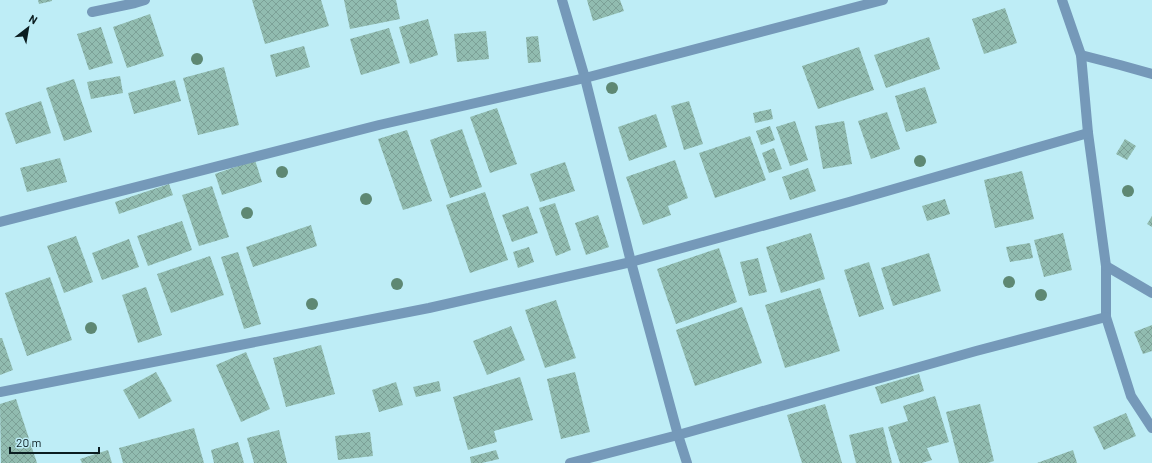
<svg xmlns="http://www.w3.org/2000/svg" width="1152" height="463" font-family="Barlow,sans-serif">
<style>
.building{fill:url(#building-cross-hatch)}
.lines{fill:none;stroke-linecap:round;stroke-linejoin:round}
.street{stroke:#7599b9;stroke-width:10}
.tree{fill:#5e8873}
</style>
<defs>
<pattern id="building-cross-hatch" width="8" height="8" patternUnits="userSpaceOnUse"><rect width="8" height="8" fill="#91bcb0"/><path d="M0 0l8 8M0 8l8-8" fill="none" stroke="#7ca197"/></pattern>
</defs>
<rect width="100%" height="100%" fill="#beedf6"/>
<g class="building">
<polygon points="38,0 52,0 52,1 39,4"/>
<polygon points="252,0 321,0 329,26 265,44"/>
<polygon points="344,0 396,0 400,19 350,29"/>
<polygon points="587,0 620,0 624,11 593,21"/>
<polygon points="1005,8 1017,43 984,54 972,19"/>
<polygon points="150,14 164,56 127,68 113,27"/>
<polygon points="428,19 438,55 410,64 399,27"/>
<polygon points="101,27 113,63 89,70 77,34"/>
<polygon points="389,28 400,63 361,75 350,39"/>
<polygon points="486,31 489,59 457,62 454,34"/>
<polygon points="538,36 541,62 528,63 526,37"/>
<polygon points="929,37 940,69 886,88 874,55"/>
<polygon points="304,46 310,67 276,77 270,55"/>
<polygon points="859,47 874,90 818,109 802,66"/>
<polygon points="224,67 239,125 198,135 183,78"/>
<polygon points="120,76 123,93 91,99 87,82"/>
<polygon points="74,79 92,132 64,141 46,88"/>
<polygon points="175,80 181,101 134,114 128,93"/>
<polygon points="925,87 937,123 906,132 895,96"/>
<polygon points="41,101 51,133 16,144 5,113"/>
<polygon points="689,101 703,144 684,150 671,106"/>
<polygon points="497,108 517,164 490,173 470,117"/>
<polygon points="771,109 773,119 755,123 753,113"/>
<polygon points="887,112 900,149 871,159 858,121"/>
<polygon points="656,114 667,147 629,161 618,127"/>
<polygon points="795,121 808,160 790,166 776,127"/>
<polygon points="844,121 852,164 823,169 815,126"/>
<polygon points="770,126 775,140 761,145 756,131"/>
<polygon points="462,129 482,187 450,198 430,140"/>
<polygon points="407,130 432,201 403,210 378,139"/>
<polygon points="750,136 766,180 715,198 699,153"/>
<polygon points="1125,139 1136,146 1127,160 1116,154"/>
<polygon points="774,148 782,169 769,173 762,153"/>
<polygon points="60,158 67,182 27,192 20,168"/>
<polygon points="255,160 262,182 222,195 215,174"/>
<polygon points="675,160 688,198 668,206 671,215 643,225 626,177"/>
<polygon points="565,162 575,191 540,202 530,174"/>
<polygon points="808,168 816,191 790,200 782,177"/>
<polygon points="1022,171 1034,219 995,228 984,180"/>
<polygon points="169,184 173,195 119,214 115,202"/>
<polygon points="212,186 229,237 199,246 182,195"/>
<polygon points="485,192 508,260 470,273 446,205"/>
<polygon points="945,199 950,214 927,221 922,206"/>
<polygon points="555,203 571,250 556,256 539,208"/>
<polygon points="528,206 538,233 512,242 502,215"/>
<polygon points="598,215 609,247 586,255 575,223"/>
<polygon points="1152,216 1152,227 1147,224"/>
<polygon points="182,221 192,250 148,266 137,236"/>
<polygon points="311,225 317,246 253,267 246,247"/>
<polygon points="811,233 825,279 781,293 766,247"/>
<polygon points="1063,233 1072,270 1044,277 1034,240"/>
<polygon points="76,236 93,282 64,293 47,246"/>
<polygon points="129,239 139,267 102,280 92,253"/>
<polygon points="1030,243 1033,258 1010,262 1006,247"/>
<polygon points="529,247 534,262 518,268 513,252"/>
<polygon points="719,248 737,302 676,324 657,269"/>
<polygon points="238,252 261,324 244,329 221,257"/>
<polygon points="929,253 941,291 893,306 881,268"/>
<polygon points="210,256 224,295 171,313 157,274"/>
<polygon points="758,258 767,292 749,296 740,262"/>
<polygon points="869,262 884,309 859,317 844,270"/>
<polygon points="50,277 72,340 27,356 5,293"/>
<polygon points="146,287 162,335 138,343 122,295"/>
<polygon points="820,288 840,351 785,368 765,305"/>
<polygon points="556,300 576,358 545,368 525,310"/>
<polygon points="742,307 762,363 695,386 676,330"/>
<polygon points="1152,325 1152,351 1143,354 1134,332"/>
<polygon points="511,326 525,360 487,375 473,341"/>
<polygon points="0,338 2,338 13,370 0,375"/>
<polygon points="321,345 335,394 286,407 273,358"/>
<polygon points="246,352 270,409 241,422 216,365"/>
<polygon points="156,372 172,401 139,419 123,390"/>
<polygon points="575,372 590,432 561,439 547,379"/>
<polygon points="919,374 924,391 881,404 875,387"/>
<polygon points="520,377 533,420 494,431 497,442 468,450 453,397"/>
<polygon points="439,381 441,391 416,397 413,387"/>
<polygon points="396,382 403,405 379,412 372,390"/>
<polygon points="935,396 949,442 927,448 932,460 922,463 900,463 888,427 908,421 903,406"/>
<polygon points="16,399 37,463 1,463 0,404"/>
<polygon points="825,404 842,463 802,463 787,415"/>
<polygon points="980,404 994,461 988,463 959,463 946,412"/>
<polygon points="1126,413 1136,436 1104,450 1093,427"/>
<polygon points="883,427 892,463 856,463 849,435"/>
<polygon points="194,428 204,463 123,463 119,448"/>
<polygon points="279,430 287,463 254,463 247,438"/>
<polygon points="370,432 373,456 338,460 335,436"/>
<polygon points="238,442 244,463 214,463 211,450"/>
<polygon points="108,450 112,463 82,463 80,459"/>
<polygon points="496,450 499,459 482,463 471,463 470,457"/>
<polygon points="1073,450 1077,463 1037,463"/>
</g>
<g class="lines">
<g class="street">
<polyline points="562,0 585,78 631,262 678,435 687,463"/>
<polyline points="1062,0 1081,55 1088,133 1106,266 1106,317 1131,396 1152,428"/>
<polyline points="92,12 135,3 145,0"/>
<polyline points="1081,55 1120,65 1152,74"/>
<polyline points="0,222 379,125 585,78 883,0"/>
<polyline points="1106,266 1152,293"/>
<polyline points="0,392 429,308 631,262 849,202 1088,133"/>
<polyline points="570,463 678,435 976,351 1106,317"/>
</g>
</g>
<g class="tree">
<circle cx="197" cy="59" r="6"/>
<circle cx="612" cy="88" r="6"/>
<circle cx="920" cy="161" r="6"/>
<circle cx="282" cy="172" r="6"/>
<circle cx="1128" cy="191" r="6"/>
<circle cx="366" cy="199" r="6"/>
<circle cx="247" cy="213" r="6"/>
<circle cx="1009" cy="282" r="6"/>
<circle cx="397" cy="284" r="6"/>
<circle cx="1041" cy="295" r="6"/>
<circle cx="312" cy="304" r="6"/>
<circle cx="91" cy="328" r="6"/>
</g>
<g transform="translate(28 28) rotate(31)" stroke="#beedf6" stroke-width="3" paint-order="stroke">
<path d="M0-3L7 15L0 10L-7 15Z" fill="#0b1d20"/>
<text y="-6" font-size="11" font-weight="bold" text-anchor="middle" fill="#0b1d20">N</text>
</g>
<path d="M10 447v6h89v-6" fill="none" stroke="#0b1d20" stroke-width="2"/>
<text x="16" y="447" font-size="12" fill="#0b1d20" stroke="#beedf6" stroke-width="3" paint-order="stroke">20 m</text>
</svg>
